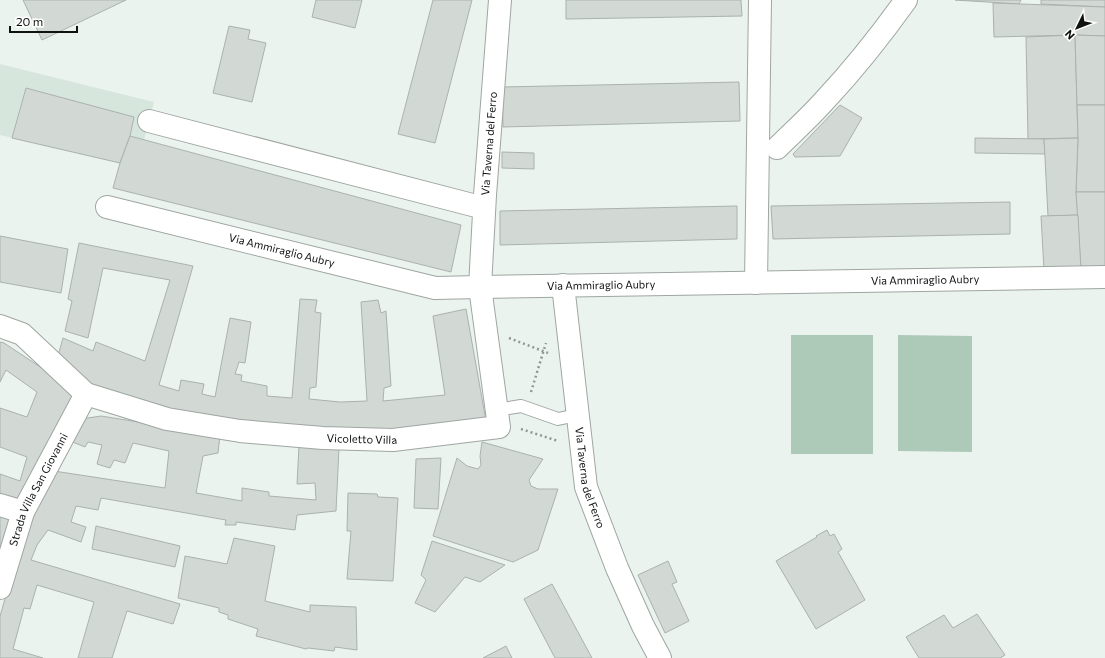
<svg xmlns="http://www.w3.org/2000/svg" width="1105" height="658" font-family="Commissioner,sans-serif">
<style>
.built{fill:#d7e6dd}
.green{fill:#adc9b8}
.building{fill:#d2d9d4;stroke:#abb2ae}
.lines{fill:none;stroke-linecap:round;stroke-linejoin:round}
.service-casing{stroke:#9fa6a2;stroke-width:14}
.minor-casing{stroke:#9fa6a2;stroke-width:24}
.path{stroke:#919793;stroke-width:2.5;stroke-dasharray:2 3;stroke-linecap:butt}
.service{stroke:#fff;stroke-width:12}
.minor{stroke:#fff;stroke-width:22}
.labels{text-anchor:middle;stroke-width:3.5;stroke-linejoin:round;paint-order:stroke}
.street-label{font-size:11px;fill:#0f1210;stroke:#fff}
</style>
<rect width="100%" height="100%" fill="#ebf3ee"/>
<polygon class="built" points="0,64 154,102 144,140 130,136 120,163 0,135"/>
<g class="green">
<rect x="791" y="335" width="82" height="119"/>
<polygon points="898,335 972,336 972,452 898,451"/>
</g>
<g class="building">
<polygon points="23,0 126,0 42,40"/>
<polygon points="316,0 362,0 355,28 312,17"/>
<polygon points="433,0 472,0 435,143 398,134"/>
<polygon points="566,0 741,0 742,16 566,19"/>
<polygon points="955,0 1021,0 1019,4"/>
<polygon points="1041,0 1105,0 1105,7 1041,4"/>
<polygon points="993,3 1105,7 1105,36 1075,35 994,37"/>
<polygon points="229,26 250,30 248,39 266,43 252,102 213,93"/>
<polygon points="1075,35 1078,138 1028,139 1026,37"/>
<polygon points="1075,35 1105,36 1105,105 1077,105"/>
<polygon points="739,82 740,121 503,127 502,87"/>
<polygon points="26,88 134,117 130,136 120,163 12,138"/>
<polygon points="840,105 862,118 840,156 795,157 793,154"/>
<polygon points="1077,105 1105,105 1105,192 1076,192 1078,138"/>
<polygon points="130,136 461,225 451,272 113,188 120,163"/>
<polygon points="975,138 1044,139 1045,154 975,153"/>
<polygon points="1078,138 1076,192 1078,215 1048,216 1044,139"/>
<polygon points="502,152 534,153 534,169 502,168"/>
<polygon points="1076,192 1105,192 1105,270 1081,270"/>
<polygon points="1010,202 1010,234 773,239 771,206"/>
<polygon points="737,206 737,239 500,245 500,211"/>
<polygon points="1078,215 1081,270 1044,270 1041,216"/>
<polygon points="0,236 68,249 61,293 0,282"/>
<polygon points="79,243 193,266 159,385 179,391 181,380 204,384 202,394 215,397 230,318 251,322 245,363 239,362 235,374 242,375 241,381 267,386 267,396 292,398 300,299 317,300 315,312 321,313 316,387 310,388 309,399 340,402 367,401 361,302 378,300 381,313 386,311 391,386 384,388 383,401 445,395 433,316 466,309 486,421 345,436 152,410 108,393 56,363 63,338 93,351 96,342 145,361 170,280 103,268 88,338 65,331 72,301 68,299"/>
<polygon points="0,342 4,343 75,390 22,503 0,495 0,474 20,481 27,457 0,447 0,408 27,417 37,392 6,370 0,382"/>
<polygon points="101,416 220,435 218,453 203,456 196,493 242,501 242,488 269,492 269,496 316,500 315,483 297,484 299,446 339,448 336,511 297,515 295,530 236,522 236,525 225,525 226,520 101,498 98,510 76,506 71,522 86,527 81,542 48,530 37,545 31,560 180,604 173,624 127,611 112,658 78,658 94,602 37,585 30,609 24,608 13,649 43,658 0,658 0,616 17,558 43,489 54,471 165,488 169,451 133,443 125,463 114,460 110,468 97,464 102,445 88,442 85,447 70,441 81,419"/>
<polygon points="482,442 543,459 529,480 531,486 538,489 558,489 538,550 513,562 433,536 457,458 467,466 478,469 481,465 480,456"/>
<polygon points="441,458 438,509 414,508 416,459"/>
<polygon points="348,493 377,494 378,497 398,498 393,581 347,579 351,531 347,531"/>
<polygon points="0,516 12,520 0,559"/>
<polygon points="96,526 180,546 175,567 92,549"/>
<polygon points="827,530 830,536 834,534 842,549 838,552 865,600 816,629 776,561 817,537 816,536"/>
<polygon points="234,538 275,546 265,601 310,612 310,605 356,607 357,650 335,647 334,651 308,648 306,649 256,636 258,629 228,619 228,615 219,612 219,608 178,598 185,556 227,564"/>
<polygon points="432,541 505,565 480,582 465,577 435,612 415,603 426,580 421,575"/>
<polygon points="668,561 677,582 672,584 689,621 665,633 638,575"/>
<polygon points="552,584 592,658 555,658 524,599"/>
<polygon points="977,614 1005,655 1000,658 919,658 906,637 944,615 953,628"/>
<polygon points="506,646 512,658 483,658"/>
</g>
<g class="lines">
<defs>
<polyline id="service" points="497,410 521,406 558,419 577,415"/>
<g id="minor">
<polyline points="149,121 484,208"/>
<path d="M777,148c16,-16 33,-31 48,-48 29,-31 56,-65 81,-100"/>
<path id="s1" d="M107,207l328,81 45,-1 625,-10"/>
<polyline points="756,283 760,0"/>
<path id="s2" d="M563,285l23,202 31,81 26,58 17,32"/>
<path id="s3" d="M0,326l22,8 64,60 81,25 73,12 83,7 70,2 106,-13 -19,-140 5,-92 15,-195"/>
<polyline points="0,505 23,512"/>
<path id="s4" d="M0,588l23,-76 63,-118"/>
</g>
</defs>
<use href="#service" class="service-casing"/>
<use href="#minor" class="minor-casing"/>
<g class="path">
<polyline points="509,338 548,353"/>
<polyline points="531,392 546,343"/>
<polyline points="521,429 558,441"/>
</g>
<use href="#service" class="service"/>
<use href="#minor" class="minor"/>
</g>
<g class="labels">
<g class="street-label">
<text dy="4" stroke="none"><textPath href="#s3" startOffset="815">Via Taverna del Ferro</textPath></text>
<text dy="4" stroke="none"><textPath href="#s1" startOffset="180">Via Ammiraglio Aubry</textPath></text>
<text dy="4" stroke="none"><textPath href="#s1" startOffset="828">Via Ammiraglio Aubry</textPath></text>
<text dy="4" stroke="none"><textPath href="#s1" startOffset="504">Via Ammiraglio Aubry</textPath></text>
<text dy="4" stroke="none"><textPath href="#s3" startOffset="392">Vicoletto Villa</textPath></text>
<text dy="4" stroke="none"><textPath href="#s2" startOffset="195">Via Taverna del Ferro</textPath></text>
<text dy="4" stroke="none"><textPath href="#s4" startOffset="106">Strada Villa San Giovanni</textPath></text>
</g>
</g>
<g transform="translate(1077 28) rotate(227)" stroke="#ffffff" stroke-width="3" paint-order="stroke">
<path d="M0-3L7 15L0 10L-7 15Z" fill="#0f1210"/>
<text y="-6" font-size="11" font-weight="bold" text-anchor="middle" fill="#0f1210">N</text>
</g>
<path d="M10 26v6h67v-6" fill="none" stroke="#0f1210" stroke-width="2"/>
<text x="16" y="26" font-size="12" fill="#0f1210" stroke="#ffffff" stroke-width="3" paint-order="stroke">20 m</text>
</svg>
